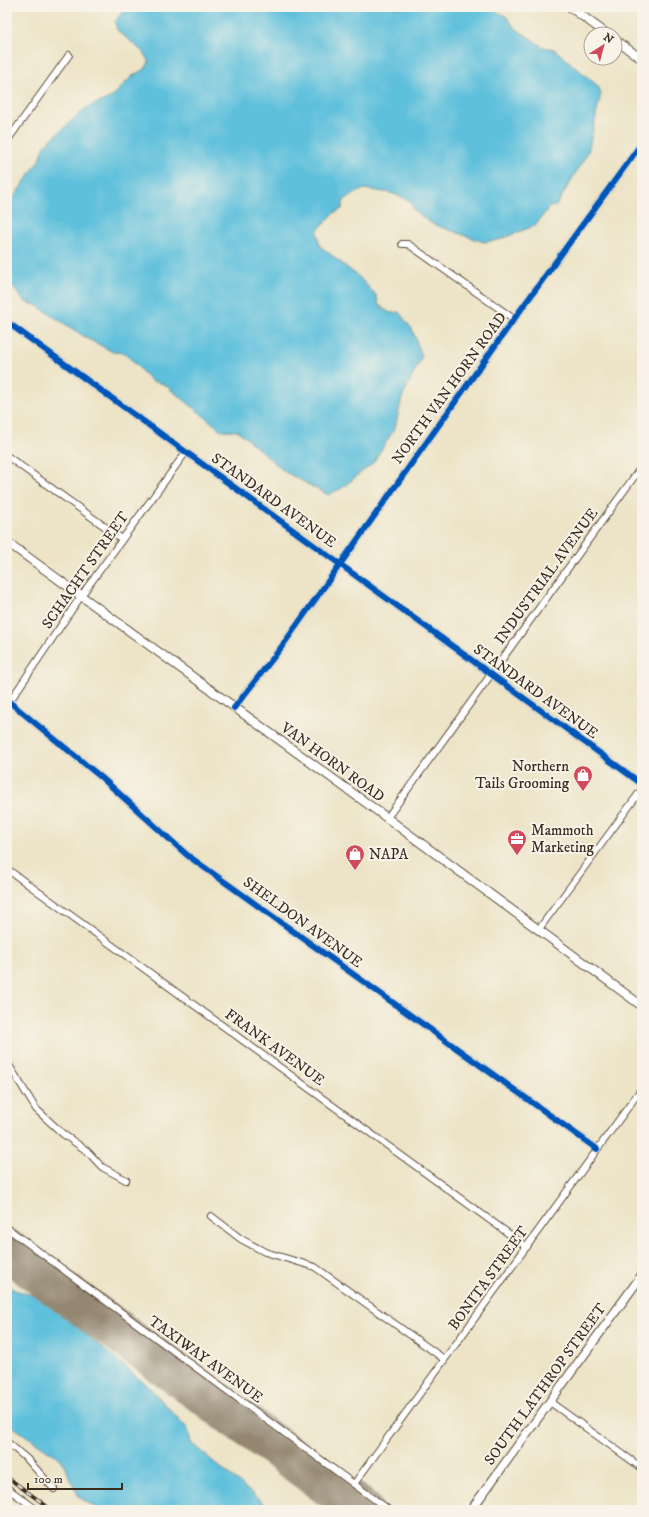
<svg xmlns="http://www.w3.org/2000/svg" width="649" height="1517" font-family="'IM FELL DW Pica',serif">
<style>
.water{fill:#5ec0dc;stroke:#4c757d}
.lines{fill:none;stroke-linecap:round;stroke-linejoin:round}
.runway{stroke:#948772;stroke-width:42}
.street-casing{stroke:#564637;stroke-width:8}
.secondary-casing{stroke:#564637;stroke-width:10}
.street{stroke:#fff;stroke-width:6}
.secondary{stroke:#fff;stroke-width:8}
.rail-casing{stroke:#3b2a1e;stroke-width:3.5}
.rail{stroke:#f7f3e8;stroke-width:2;stroke-dasharray:6;stroke-linecap:butt}
.cycleway-casing{stroke:#f7f3e8;stroke-width:8}
.cycleway{stroke:#0057b8;stroke-width:6}
.labels{text-anchor:middle;stroke-width:4;stroke-linejoin:round;paint-order:stroke}
.street-label{font-size:15px;fill:#3b2a1e;stroke:#f7f3e8}
.poi-label{font-size:15px;fill:#3b2a1e;stroke:#f7f3e8;text-anchor:start}
</style>
<rect width="100%" height="100%" fill="#f7f3e8"/>
<filter id="ink" filterUnits="userSpaceOnUse"><feTurbulence type="fractalNoise" baseFrequency=".025" numOctaves="2"/><feDisplacementMap in="SourceGraphic" scale="8" xChannelSelector="R" yChannelSelector="G"/><feConvolveMatrix kernelMatrix="1 2 1 2 8 2 1 2 1" color-interpolation-filters="sRGB"/></filter>
<filter id="wash" filterUnits="userSpaceOnUse"><feTurbulence type="fractalNoise" baseFrequency=".012" numOctaves="4" result="noise"/><feDisplacementMap in="SourceGraphic" scale="16" xChannelSelector="R" yChannelSelector="G"/><feGaussianBlur stdDeviation="0.9" result="paint"/><feColorMatrix in="noise" values="0 0 0 0 0 0 0 0 0 0 0 0 0 0 0 0 0 1.4 0 .05"/><feComposite in="paint" operator="in"/></filter>
<g filter="url(#wash)">
<rect width="100%" height="100%" fill="#ede4c7"/>
<g class="water">
<polygon points="126,7 487,7 506,16 514,27 543,47 554,49 598,86 601,94 588,152 556,206 549,207 536,225 499,240 484,242 432,224 414,210 411,201 391,193 364,189 344,200 342,209 334,213 317,231 320,246 359,277 376,295 379,305 390,313 399,312 412,329 422,356 402,398 395,428 373,463 342,488 328,495 285,472 238,431 221,430 164,384 151,381 125,353 113,352 88,339 36,305 25,302 7,280 7,207 40,159 45,145 86,108 112,97 131,77 146,68 149,62 142,51 117,30 115,22"/>
<polygon points="7,1285 15,1290 43,1298 150,1388 188,1429 191,1443 272,1510 99,1510 79,1497 61,1459 7,1423"/>
</g>
<g class="lines">
<polyline class="runway" points="7,1250 362,1510"/>
</g>
</g>
<g filter="url(#ink)">
<g class="lines">
<defs>
<g id="street">
<polyline points="7,141 69,55"/>
<polyline points="402,244 408,244 514,319"/>
<polyline points="7,322 642,784"/>
<polyline points="7,456 122,539"/>
<polyline points="7,700 102,778 187,855 597,1149"/>
<polyline points="8,704 81,596 186,452"/>
<polyline points="234,708 280,649 514,319 642,143"/>
<polyline points="387,818 642,466"/>
<polyline points="7,869 527,1247"/>
<polyline points="539,929 642,789"/>
<polyline points="7,1062 36,1109 63,1134 87,1151 102,1167 126,1180"/>
<polyline points="211,1216 241,1239 265,1252 315,1267 444,1359"/>
<polyline points="7,1228 389,1510"/>
<polyline points="550,1402 642,1468"/>
<polyline points="7,1442 27,1459 54,1489"/>
<polyline points="354,1484 642,1088"/>
<polyline points="7,1488 37,1510"/>
</g>
<g id="secondary">
<polyline points="570,7 607,34"/>
<polyline points="615,40 642,59"/>
<polyline points="7,542 387,818 642,1006"/>
<polyline points="471,1510 642,1275"/>
</g>
</defs>
<use href="#street" class="street-casing"/>
<use href="#secondary" class="secondary-casing"/>
<use href="#street" class="street"/>
<use href="#secondary" class="secondary"/>
<defs>
<polyline id="rail" points="7,1477 52,1510"/>
</defs>
<use href="#rail" class="rail-casing"/>
<use href="#rail" class="rail"/>
<defs>
<g id="cycleway">
<polyline points="7,322 642,784"/>
<polyline points="7,700 102,778 187,855 597,1149"/>
<polyline points="234,708 280,649 514,319 642,143"/>
</g>
</defs>
<use href="#cycleway" class="cycleway-casing"/>
<use href="#cycleway" class="cycleway"/>
</g>
</g>
<defs>
<symbol id="shop-pin" viewBox="-11 -11 22 30"><path d="M0 17L-7.5 6A9.5 9.5 0 1 1 7.5 6Z" fill="#d1495b" stroke="#f7f3e8"/><path d="M-5-2.5h2.3a2.7 3.5 0 0 1 5.4 0H5L5.5 6h-11ZM-1.5-2.5h3a1.5 2.3 0 0 0-3 0Z" fill="#fff"/></symbol>
<symbol id="office-pin" viewBox="-11 -11 22 30"><path d="M0 17L-7.5 6A9.5 9.5 0 1 1 7.5 6Z" fill="#d1495b" stroke="#f7f3e8"/><path d="M-6-3h4V-5.5h4V-3h4V5H-6ZM-1-4.5V-3h2v-1.5ZM-6 0V1H6V0Z" fill="#fff"/></symbol>
</defs>
<g fill-rule="evenodd">
<use href="#shop-pin" x="572" y="764" width="22" height="30"/>
<use href="#office-pin" x="506" y="828" width="22" height="30"/>
<use href="#shop-pin" x="344" y="843" width="22" height="30"/>
</g>
<g class="labels">
<g class="street-label">
<text transform="translate(449 388) rotate(-54)" y="5">NORTH VAN HORN ROAD</text>
<text transform="translate(274 500) rotate(36)" y="5">STANDARD AVENUE</text>
<text transform="translate(85 570) rotate(-55)" y="5">SCHACHT STREET</text>
<text transform="translate(546 576) rotate(-54)" y="5">INDUSTRIAL AVENUE</text>
<text transform="translate(536 691) rotate(36)" y="5">STANDARD AVENUE</text>
<text transform="translate(333 762) rotate(36)" y="5">VAN HORN ROAD</text>
<text transform="translate(303 922) rotate(36)" y="5">SHELDON AVENUE</text>
<text transform="translate(275 1047) rotate(36)" y="5">FRANK AVENUE</text>
<text transform="translate(488 1278) rotate(-54)" y="5">BONITA STREET</text>
<text transform="translate(206 1359) rotate(36)" y="5">TAXIWAY AVENUE</text>
<text transform="translate(545 1384) rotate(-54)" y="5">SOUTH LATHROP STREET</text>
</g>
<g class="poi-label">
<text x="569" y="771" text-anchor="end">Northern<tspan x="569" dy="17">Tails Grooming</tspan></text>
<text x="531" y="835">Mammoth<tspan x="531" dy="17">Marketing</tspan></text>
<text x="369" y="859">NAPA</text>
</g>
</g>
<rect width="649" height="1517" fill="none" stroke="#f7f3e8" stroke-width="24"/>
<g transform="translate(603 46) rotate(36)"><circle r="19" fill="#f7f3e8" stroke="#aca397"/>
<path d="M0-3L7 15L0 10L-7 15Z" fill="#d1495b"/>
<text y="-6" font-size="11" font-weight="bold" text-anchor="middle" fill="#3b2a1e">N</text>
</g>
<path d="M28 1483v6h94v-6" fill="none" stroke="#3b2a1e" stroke-width="2"/>
<text x="34" y="1483" font-size="12" fill="#3b2a1e" stroke="#f7f3e8" stroke-width="3" paint-order="stroke">100 m</text>
</svg>
